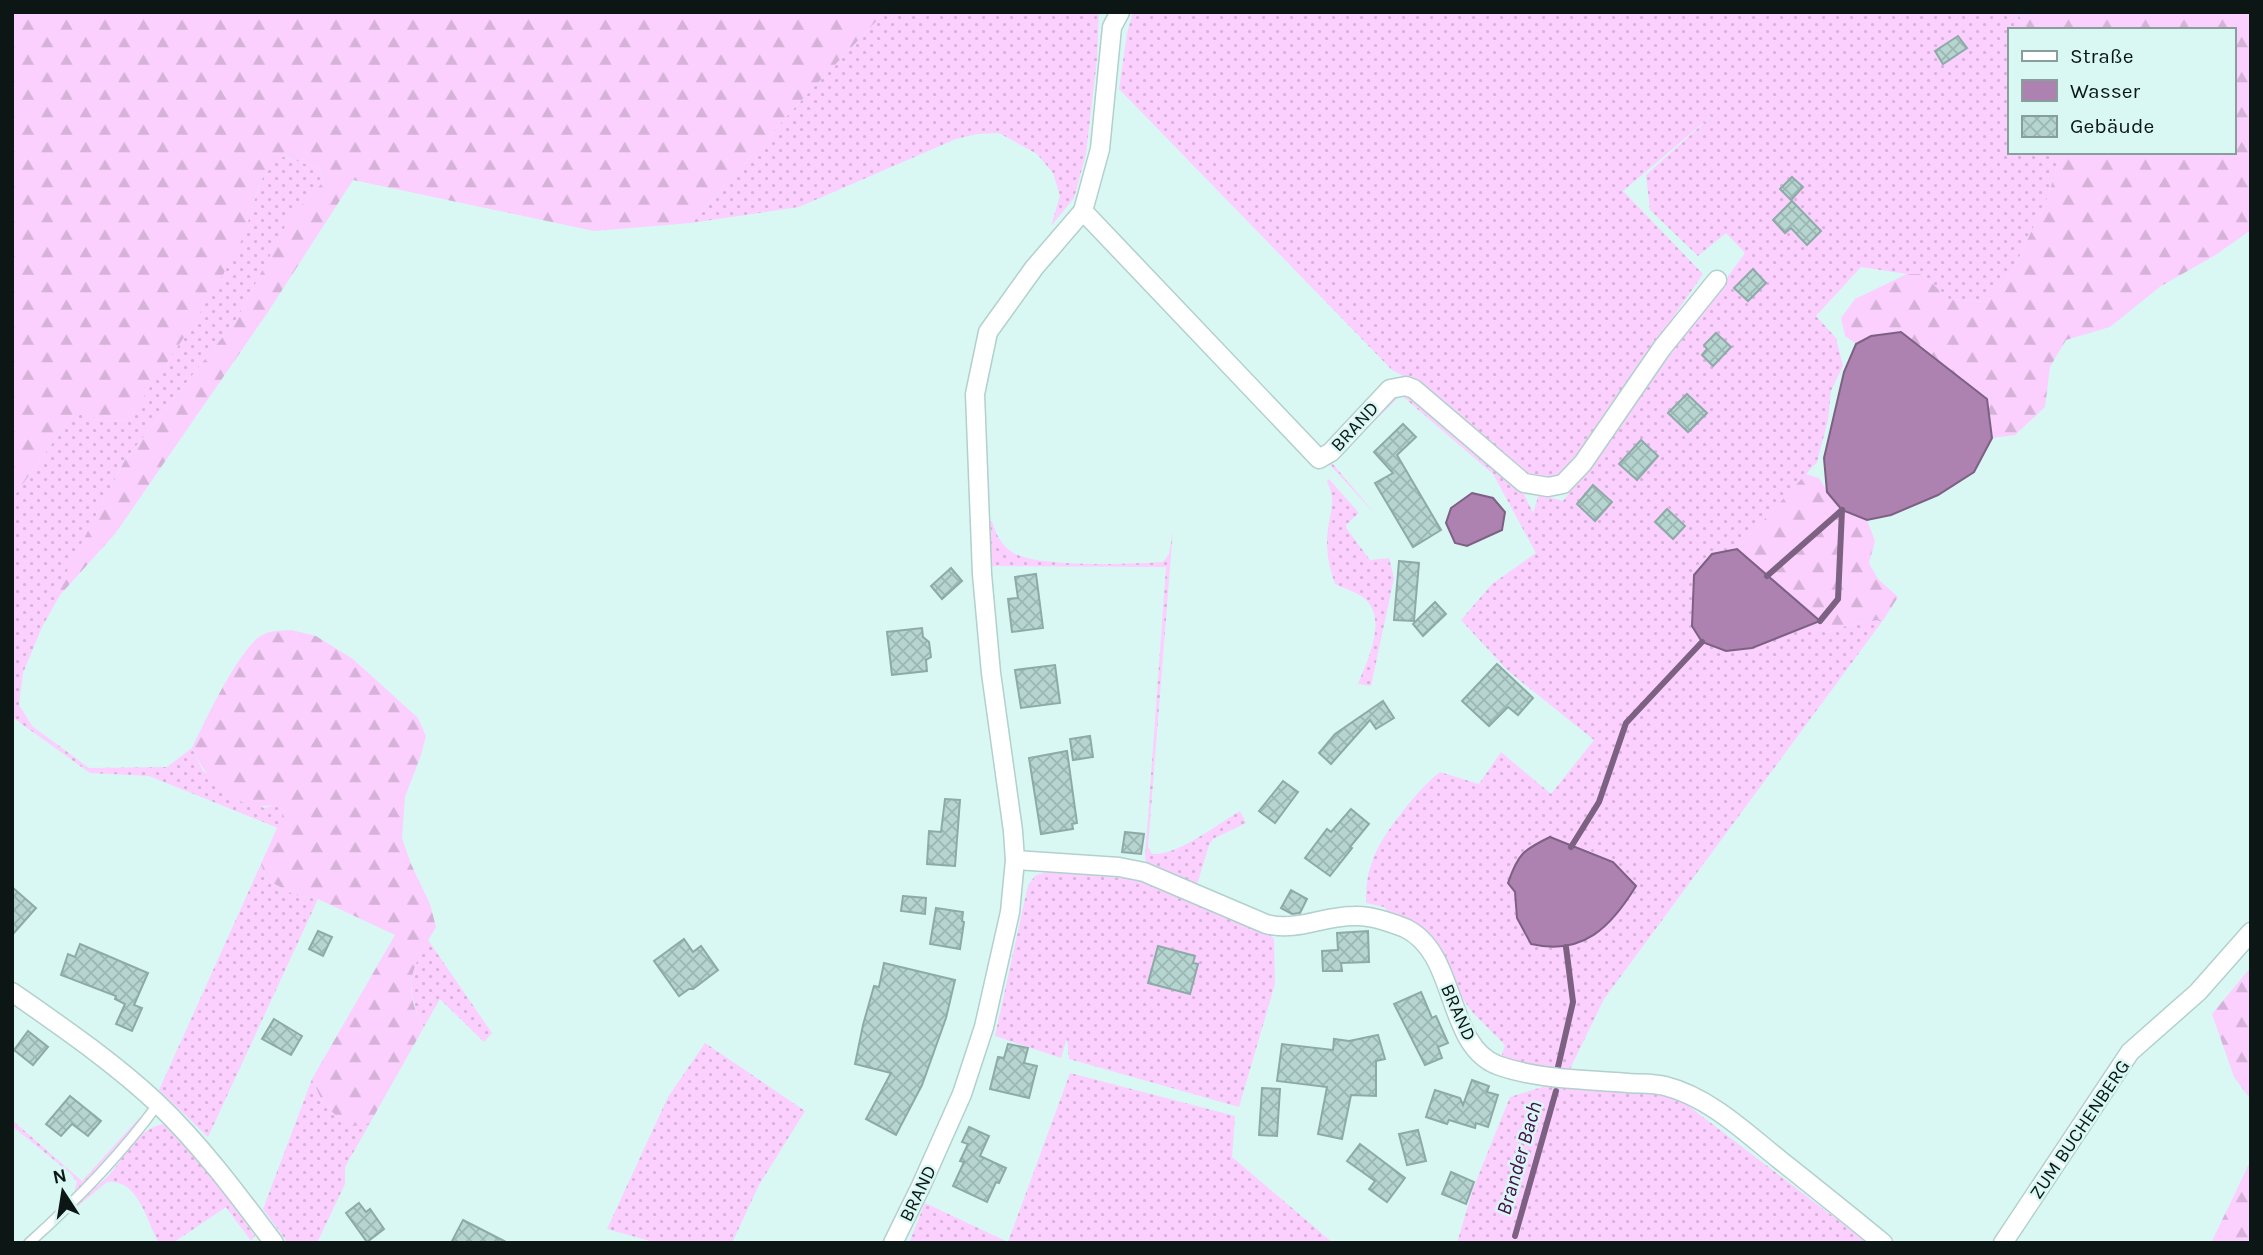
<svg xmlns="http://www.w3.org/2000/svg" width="2263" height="1255" font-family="Karla,sans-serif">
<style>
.grass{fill:url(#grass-dots);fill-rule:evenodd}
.forest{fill:url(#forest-firs)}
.water{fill:#ad81b0;stroke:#7d6182;stroke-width:2}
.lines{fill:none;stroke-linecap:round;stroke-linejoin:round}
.stream{stroke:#7d6182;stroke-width:6}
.building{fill:url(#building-cross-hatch);stroke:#8daaa6;stroke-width:2}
.service-casing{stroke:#b2d0cc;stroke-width:12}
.minor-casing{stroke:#b2d0cc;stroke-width:21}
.service{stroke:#fff;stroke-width:9}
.minor{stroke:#fff;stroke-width:18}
.labels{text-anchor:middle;stroke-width:5;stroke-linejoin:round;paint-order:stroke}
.street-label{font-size:19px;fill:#0c1715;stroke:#d9f8f4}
.water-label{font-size:21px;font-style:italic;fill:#47104d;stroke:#d9f8f4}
</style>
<defs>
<pattern id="grass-dots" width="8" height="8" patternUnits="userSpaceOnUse" patternTransform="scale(1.75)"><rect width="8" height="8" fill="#fbd0fe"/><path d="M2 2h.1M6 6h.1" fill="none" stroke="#d6b2d9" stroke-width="1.8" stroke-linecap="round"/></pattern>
<pattern id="forest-firs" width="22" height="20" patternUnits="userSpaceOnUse" patternTransform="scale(1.75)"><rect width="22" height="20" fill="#fbd0fe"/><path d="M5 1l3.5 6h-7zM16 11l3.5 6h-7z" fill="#d6b2d9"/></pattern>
<pattern id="building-cross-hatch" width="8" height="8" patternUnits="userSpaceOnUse" patternTransform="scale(1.75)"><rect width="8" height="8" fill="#b6d5d1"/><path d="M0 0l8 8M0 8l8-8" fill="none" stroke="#9bb6b3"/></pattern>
</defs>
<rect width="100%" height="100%" fill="#d9f8f4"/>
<g class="grass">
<polygon points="885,12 1099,12 1097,59 1086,154 1074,198 1051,226 1060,196 1053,173 1037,154 999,133 977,134 956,139 799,207 691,223 798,104"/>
<path d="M1133,12h883l13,18h-20v122h52l-13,45 -38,79 -24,26 -37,-3 -27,-25h-15l-46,-7 -45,49 20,22 7,28 -12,25 -3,29 -11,42 -80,87 -25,5 40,94 53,-22 22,7 21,-8 36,-6 -280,380 -34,70c-24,3 -47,-2 -69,-11l4,-13 -32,-32 -17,-24 -72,-82 -18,-4c0,-16 1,-29 7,-44 9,-25 46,-71 67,-87l39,12 22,-32 50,42 43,-54 -86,-69 -47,-51 31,-36 44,-31 -43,-79 -92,-79 -69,68 45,53 -48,-52 1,-4 60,-62 17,-6 115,98 11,23 6,-19 24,7 182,-248 -19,-20 -28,23 -48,-46 -4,-35 70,-63 -93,79 80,83 -141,205 -25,4 -116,-97 -29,-16 -273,-281 8,-56zM1550,837l21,10 65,39c-25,41 -43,60 -93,61l-26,-29 -2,-26z"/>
<polygon points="281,156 321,169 324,181 289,220 237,319 125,460 55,595 60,595 42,627 23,673 19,705 32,726 89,768 167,767 192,748 203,771 264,808 277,804 284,812 278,828 149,776 90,773 12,717 12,499 72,416 85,412 103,422 129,419 212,292 242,239 260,183 270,164"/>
<path d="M1329,479l30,34 -13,12 1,4 23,31 19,-2 5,20 -23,108 -13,-2c9,-22 30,-65 7,-85 -7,-7 -21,-10 -30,-15 -6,-17 -10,-36 -7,-55 3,-21 8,-27 -1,-48z"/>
<path d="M985,521h7c4,13 8,23 20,31 23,16 121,12 151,10l6,-8 4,-24 -25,317 4,7c25,2 66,-30 88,-43l6,12 -33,16 -4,6 -12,40 4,3 -54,-23 -2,-7 21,-291 -178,-1z"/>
<polygon points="261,864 267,880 295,895 318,899 208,1137 159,1090"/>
<polygon points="1051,871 1154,881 1269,933 1274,939 1275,984 1239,1107 1069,1059 1067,1038 1061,1058 995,1036 1028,885 1036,875"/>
<path d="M428,940l64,93 -8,9 -44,-43 -16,28c-17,-30 -18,-59 4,-87z"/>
<polygon points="705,1043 805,1111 759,1185 732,1243 657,1243 607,1229 668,1097"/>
<polygon points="1070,1073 1235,1116 1232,1157 1333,1243 909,1243 925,1203 1008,1242"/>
<polygon points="312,1079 323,1103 348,1126 370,1123 345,1167 345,1184 317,1243 288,1243 263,1209"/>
<polygon points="1565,1080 1652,1090 1686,1104 1868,1243 1457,1243 1473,1189 1510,1097"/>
<polygon points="140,1117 139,1125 86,1184 63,1206 74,1192 77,1182 70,1173 12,1126 12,1120 82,1181"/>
<path d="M163,1124c26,13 74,86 92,112l-4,5 -25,-34 -53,36h-14c-13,-22 -20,-64 -52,-61l-74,61c24,-22 49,-43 73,-65 19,-18 28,-48 57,-54z"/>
</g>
<g class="forest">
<path d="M12,12h873l-87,92 -107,119 -97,8 -241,-51 -85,132 -153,222 -55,61 -6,1 71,-136 112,-141 52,-100 35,-38 -3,-12 -39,-13c-29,19 -27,56 -41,85 -31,63 -74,120 -112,178l-26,3 -18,-9 -13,3 -60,83z"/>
<polygon points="2016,12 2251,12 2251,230 2214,256 2161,286 2110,327 2066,340 2050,367 2045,407 2015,435 1992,438 1987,399 1871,336 1856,344 1845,336 1841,318 1855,299 1907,274 1922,274 1949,299 1986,302 2010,276 2048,197 2061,152 2233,152 2233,30 2029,30"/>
<path d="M1806,474l13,4c14,24 22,31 48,42l8,21 -6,22 9,16 20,18 -14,22 -36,6 -21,8 -22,-7 14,-6 -82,-71z"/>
<path d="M291,630l25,6 37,23 65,59 8,18 -5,19 -16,42 -3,41 9,26 19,40 6,23c-22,39 -37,56 -12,100l-54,96 -22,4 -25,-24 -11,-24 83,-144 -77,-36 -23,-4 -28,-15 -6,-16 23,-52 -7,-8c-39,11 -70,-23 -85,-56 12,-25 49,-104 72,-114 8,-4 19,-3 27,-4z"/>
<polygon points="2251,967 2251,1100 2234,1077 2212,1014"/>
<polygon points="2251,1160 2251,1243 2211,1243"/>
</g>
<g class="water">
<polygon points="1901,332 1987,399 1992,438 1974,472 1938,495 1891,515 1867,520 1842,510 1827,492 1824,458 1844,372 1856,344 1871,336"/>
<polygon points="1472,493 1493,498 1505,512 1502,530 1467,546 1455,543 1446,523 1451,508"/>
<polygon points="1737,549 1820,621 1752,648 1726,651 1702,642 1692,626 1694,575 1712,554"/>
<path d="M1550,837l63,25 23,24c-25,41 -53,70 -105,58l-14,-26 -2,-26 -7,-9c10,-29 15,-33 42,-46z"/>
</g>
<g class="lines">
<g class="stream">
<polyline points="1767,576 1842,510"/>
<polyline points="1820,621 1838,599 1842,510"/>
<polyline points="1571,847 1599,802 1626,723 1702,642"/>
<polyline points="1558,1067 1573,1002 1566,947"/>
<polyline points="1515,1236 1556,1091"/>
</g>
</g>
<g class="building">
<polygon points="1958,36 1967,48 1943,64 1935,51"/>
<polygon points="1792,177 1803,187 1791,200 1780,189"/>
<polygon points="1792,201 1821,231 1807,245 1791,228 1785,233 1773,220"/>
<polygon points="1753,269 1766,283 1748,301 1734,288"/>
<polygon points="1716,333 1731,347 1713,366 1702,355 1707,349 1704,345"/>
<polygon points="1687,394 1707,413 1688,432 1668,413"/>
<polygon points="1403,424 1416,437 1397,455 1441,530 1413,547 1375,483 1393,473 1374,452"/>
<polygon points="1641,440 1658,456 1637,480 1619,464"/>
<polygon points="1593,485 1612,502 1595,521 1577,504"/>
<polygon points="1667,509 1685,526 1673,539 1655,522"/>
<polygon points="1399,561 1419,563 1414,621 1394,620"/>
<polygon points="951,568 962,581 942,599 931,586"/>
<polygon points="1036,574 1043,628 1012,632 1008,599 1018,598 1015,577"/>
<polygon points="1435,602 1446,614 1423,636 1413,624"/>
<polygon points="922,628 923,637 929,642 931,657 926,660 927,671 892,675 887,632"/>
<polygon points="1497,664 1533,698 1518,715 1508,707 1489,726 1462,701"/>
<polygon points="1055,665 1060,703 1021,708 1015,670"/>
<polygon points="1383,701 1394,718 1376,729 1370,720 1331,764 1319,753 1335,734"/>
<polygon points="1090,736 1093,757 1073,760 1070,739"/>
<polygon points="1067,751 1077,823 1072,824 1073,829 1041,834 1029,758"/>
<polygon points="1283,781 1298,792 1275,823 1259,811"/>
<polygon points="945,799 960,800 955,866 927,864 929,831 941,832"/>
<polygon points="1351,809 1369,824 1350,847 1352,848 1330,876 1305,858 1327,829 1331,832"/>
<polygon points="1125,832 1144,834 1141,854 1122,852"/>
<polygon points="12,887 36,908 12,935"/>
<polygon points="1291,890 1307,899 1300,913 1292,914 1281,908"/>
<polygon points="903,896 926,898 925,914 901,911"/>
<polygon points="936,908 963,912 962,921 964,922 960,949 930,944"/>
<polygon points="318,931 332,937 323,956 309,949"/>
<polygon points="1368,931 1369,962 1341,963 1342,971 1323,971 1322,951 1338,950 1337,933"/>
<polygon points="684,939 693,952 701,946 718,970 693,989 689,989 679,996 654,961"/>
<polygon points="80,944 148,973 134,1005 142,1008 132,1031 116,1024 125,1004 115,999 116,996 61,975 68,954 75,957"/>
<polygon points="1158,946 1195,956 1193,963 1198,964 1190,994 1148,983"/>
<polygon points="884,963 955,980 946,1018 922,1085 896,1135 866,1119 891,1073 855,1064 863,1025 874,986 879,987"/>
<polygon points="1421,992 1432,1018 1436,1016 1448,1043 1438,1047 1442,1058 1425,1065 1394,1004"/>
<polygon points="274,1019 302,1036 291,1055 262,1039"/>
<polygon points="28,1031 48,1047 33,1065 14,1050"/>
<polygon points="1378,1035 1385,1059 1376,1061 1376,1096 1351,1095 1342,1139 1318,1134 1327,1087 1277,1081 1282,1044 1333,1050 1334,1039 1349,1041"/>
<polygon points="1008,1044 1028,1048 1024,1063 1037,1066 1029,1098 990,1089 998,1057 1004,1058"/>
<polygon points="1472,1080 1489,1086 1487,1092 1498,1095 1488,1127 1476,1123 1475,1128 1449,1120 1447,1124 1426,1117 1435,1090 1460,1098 1463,1105"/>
<polygon points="1262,1088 1280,1089 1277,1136 1259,1135"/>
<polygon points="70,1096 101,1121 88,1136 72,1124 61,1136 46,1124"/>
<polygon points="969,1127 989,1136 980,1156 1006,1168 999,1183 996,1182 987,1202 953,1186 964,1162 960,1161 968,1144 962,1142"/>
<polygon points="1418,1130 1426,1161 1407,1165 1399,1134"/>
<polygon points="1360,1144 1405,1178 1387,1202 1369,1189 1375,1181 1347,1161"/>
<polygon points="1451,1172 1474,1182 1466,1204 1442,1194"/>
<polygon points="359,1203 366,1212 370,1209 384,1229 367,1242 346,1213"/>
<polygon points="463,1220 508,1243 451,1243"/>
</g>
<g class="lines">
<defs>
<path id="service" d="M29,1243c48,-43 91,-87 129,-139"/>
<g id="minor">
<polyline points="1083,211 1319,459 1331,452 1390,389 1406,386 1414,389 1524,483 1548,487 1563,484 1583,463 1662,348 1717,280"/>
<path d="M1015,860l104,7 25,5 122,52c32,8 56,-8 88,-8 16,-1 36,6 51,12 53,25 40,116 92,137 41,15 88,14 131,18 12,1 25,0 37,3 44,11 80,46 115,74 34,27 69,55 103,83"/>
<path d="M12,992c50,35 100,69 145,111 44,42 81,92 117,140"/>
<polyline points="893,1243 921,1186 962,1094 984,1027 1010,912 1015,860 1013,831 991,673 982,574 975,394 988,332 1034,268 1083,211 1100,149 1112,27 1120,12"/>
<polyline points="2003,1243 2130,1052 2198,992 2251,932"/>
</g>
</defs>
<use href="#service" class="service-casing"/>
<use href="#minor" class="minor-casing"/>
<use href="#service" class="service"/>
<use href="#minor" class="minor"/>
</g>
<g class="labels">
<g class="street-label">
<text transform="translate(1354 426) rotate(-47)" y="7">BRAND</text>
<text transform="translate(1459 1012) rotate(66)" y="7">BRAND</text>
<text transform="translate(2079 1129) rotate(-56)" y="7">ZUM BUCHENBERG</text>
<text transform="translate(917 1193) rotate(-64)" y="7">BRAND</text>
</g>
<g class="water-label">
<text transform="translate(1519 1158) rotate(-74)" y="7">Brander Bach</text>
</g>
</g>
<rect width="2263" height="1255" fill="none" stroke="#0c1715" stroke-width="28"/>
<rect x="2008" y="28" width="228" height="126" fill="#d9f8f4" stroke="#879e9b" stroke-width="2"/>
<rect x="2022" y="51" width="35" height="10" fill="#ffffff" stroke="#879e9b" stroke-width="2"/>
<text x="2070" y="63" font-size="21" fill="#0c1715">Straße</text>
<rect x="2022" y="80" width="35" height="21" fill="#ad81b0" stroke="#879e9b" stroke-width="2"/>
<text x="2070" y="98" font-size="21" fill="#0c1715">Wasser</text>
<rect x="2022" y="116" width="35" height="21" fill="url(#building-cross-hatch)" stroke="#879e9b" stroke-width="2"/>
<text x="2070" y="133" font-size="21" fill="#0c1715">Gebäude</text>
<g transform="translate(63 1192) rotate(348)" stroke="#d9f8f4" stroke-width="5" paint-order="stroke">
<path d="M0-5L12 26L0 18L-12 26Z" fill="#0c1715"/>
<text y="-10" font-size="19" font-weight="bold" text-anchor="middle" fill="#0c1715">N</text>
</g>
</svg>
